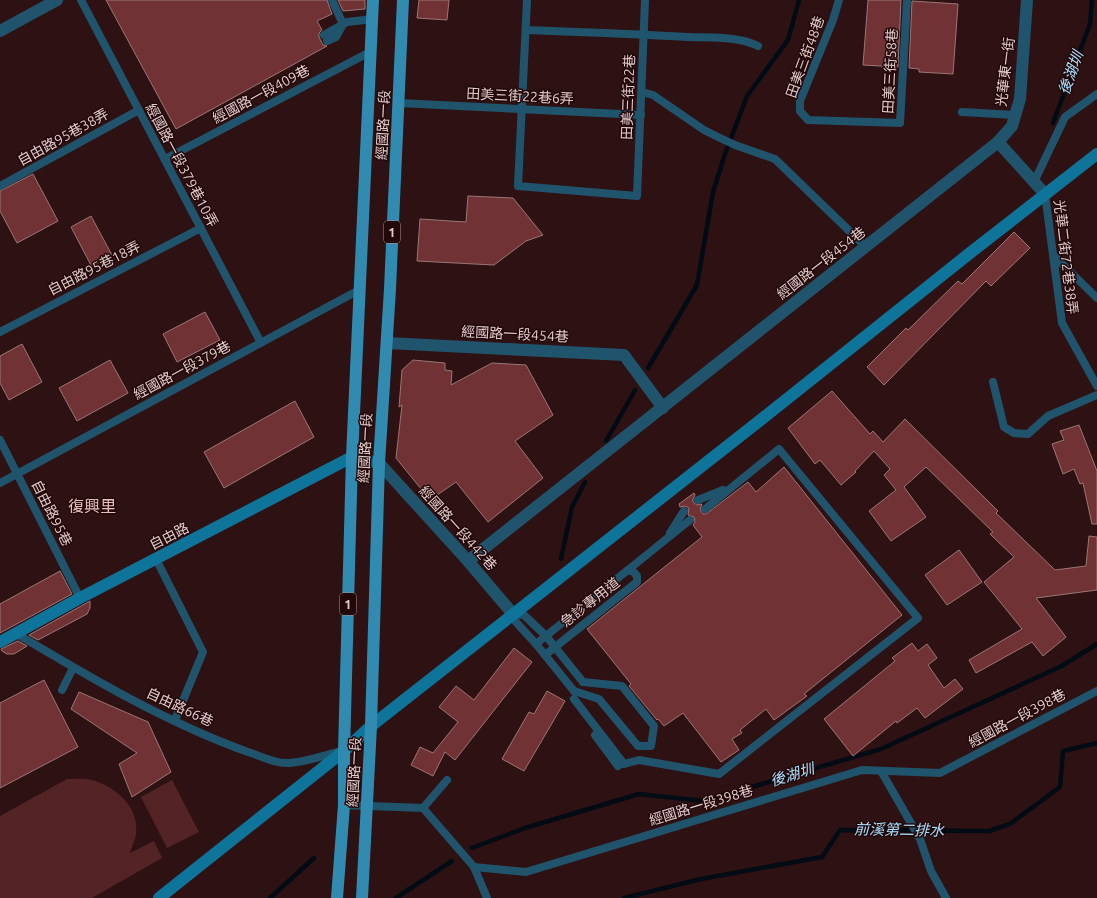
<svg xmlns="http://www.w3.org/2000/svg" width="1097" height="898" font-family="Ubuntu,'Noto Sans TC',sans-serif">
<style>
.green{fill:#542325}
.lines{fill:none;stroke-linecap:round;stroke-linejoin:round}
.stream{stroke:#000b14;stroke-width:4.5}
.building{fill:#703234;stroke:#9c7676}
.lane{stroke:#20546c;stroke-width:8}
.street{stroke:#20546c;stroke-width:12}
.secondary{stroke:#0f7499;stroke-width:12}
.primary{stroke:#318bb1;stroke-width:12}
.labels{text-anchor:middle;stroke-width:3;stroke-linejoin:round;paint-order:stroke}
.shield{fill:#23080a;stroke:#a89192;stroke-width:1}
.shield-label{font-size:13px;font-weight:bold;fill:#e1cccc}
.street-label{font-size:14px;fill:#e1cccc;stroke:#23080a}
.water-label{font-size:15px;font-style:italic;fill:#a7e1fe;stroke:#23080a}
.quarter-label{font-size:16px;fill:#e8bfbe;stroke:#23080a}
</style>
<rect width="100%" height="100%" fill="#2e1112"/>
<g class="green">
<path d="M67,779c8,0 17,-1 25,1 24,7 48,27 44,55 -1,6 -5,12 -6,18l24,-12 8,17 -70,40h-92v-82z"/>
<polygon points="172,780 199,832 167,848 141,797"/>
</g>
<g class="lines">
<g class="stream">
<polyline points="1053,123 1090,24 1092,0"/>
<polyline points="648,368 697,285 713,192 725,154 747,96 788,40 799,0"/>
<polyline points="606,441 635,390"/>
<polyline points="561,559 572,507 585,482"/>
<polyline points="472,848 525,828 639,794 704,801 881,749 1062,666 1097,644"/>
<polyline points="270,898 314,858"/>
<polyline points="396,898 452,861"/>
<polyline points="624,898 701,879 822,857 840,830 989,831 1010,824 1060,787 1063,751 1097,743"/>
</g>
</g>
<g class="building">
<polygon points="106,0 327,0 332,14 317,21 322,30 319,33 319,37 323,45 327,46 176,129"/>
<polygon points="338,0 365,0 365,9 343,11"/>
<polygon points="419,0 449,0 447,20 417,18"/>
<polygon points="868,0 901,0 898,67 863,65"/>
<polygon points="912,1 958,4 953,74 919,72 919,69 909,68"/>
<polygon points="33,174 58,221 17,243 0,211 0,191"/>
<polygon points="468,196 513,198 543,235 526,241 494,265 417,261 420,219 466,222"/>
<polygon points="91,216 113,257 93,269 71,227"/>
<polygon points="1014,232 1030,248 991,286 986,281 884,385 867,367 906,328 908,330 958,281 962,284"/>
<polygon points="205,312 220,340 177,362 163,334"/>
<polygon points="22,344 42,382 9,400 0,383 0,356"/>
<polygon points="110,360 128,393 77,421 59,388"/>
<polygon points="413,360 445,363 445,370 452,371 451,385 492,363 526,365 553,415 515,441 543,478 488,522 456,482 430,500 396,458 402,405 399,407 402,370"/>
<polygon points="832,391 870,434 873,431 883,442 905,419 998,511 996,513 1055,570 1086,566 1089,536 1097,537 1097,590 1036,598 1066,637 1043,656 1032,642 976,673 969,660 1022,629 984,582 1014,557 990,534 993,532 926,467 904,487 926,517 891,541 869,511 896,490 884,475 890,469 874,451 855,471 856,472 841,485 820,460 815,464 788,428"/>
<polygon points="295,401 314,437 224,488 204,452"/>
<polygon points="1079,425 1097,471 1097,524 1092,524 1083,483 1080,484 1074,469 1063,474 1052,444 1064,440 1060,431"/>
<polygon points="784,467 902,615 804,694 807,696 774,720 766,709 740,730 742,733 732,739 739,750 721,762 683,713 664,726 658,719 657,720 629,686 631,684 587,629 702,537 693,525 695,522 694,517 688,515 689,508 685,506 680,507 679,504 694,493 695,495 693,499 693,502 697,505 702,504 700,510 703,514 706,514 748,482 756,492"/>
<polygon points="959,550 982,582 947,605 925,575"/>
<polygon points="60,571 72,594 0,633 0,604"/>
<polygon points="90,601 90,608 87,614 38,640 29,635"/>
<polygon points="18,641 27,646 14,654 7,654 2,651 1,649"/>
<polygon points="912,643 918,651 927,644 937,658 928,665 944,688 955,679 963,689 925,718 917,708 897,723 896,721 853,756 824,719 895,661 892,658"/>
<polygon points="514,648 532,662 455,760 445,752 433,776 411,765 420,747 433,753 458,722 439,707 456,686 474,700"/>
<polygon points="44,680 78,747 0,788 0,703"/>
<polygon points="547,691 565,701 524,771 502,759 529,712 534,714"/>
<polygon points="79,692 148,722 171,772 132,797 119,764 137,753 71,709"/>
</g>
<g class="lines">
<g class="lane">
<polyline points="81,0 261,343"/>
<polyline points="527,0 518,186 637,196 645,0"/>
<polyline points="839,0 833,20 800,101 800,111 808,120 900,123 907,0"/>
<path d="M526,30c54,2 108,4 162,7 23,1 49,-1 70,9"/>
<polyline points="324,35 347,22 373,19"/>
<polyline points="327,41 336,37 343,24 332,0"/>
<polyline points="642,92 653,95 704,130 718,137 735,145 775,159 866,247"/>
<polyline points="399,103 641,115"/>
<polyline points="962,112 1015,115"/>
<polyline points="165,159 370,52"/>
<polyline points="1034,182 1065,117 1097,94"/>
<polyline points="0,186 139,110"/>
<polyline points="1045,194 1062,323 1097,386"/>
<polyline points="1054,256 1097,298"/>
<polyline points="0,332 201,228"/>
<polyline points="993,382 1004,427 1014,433 1028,434 1048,416 1097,395"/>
<polyline points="0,440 80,598"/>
<polyline points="0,483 359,290"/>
<polyline points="698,500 723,490"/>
<polyline points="670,533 684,511"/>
<polyline points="156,559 203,652 175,720"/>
<path d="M17,634c74,44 150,89 231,118 13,4 27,12 41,11 17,-1 36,-8 53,-12"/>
<polyline points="536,644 690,520"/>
<polyline points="545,655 637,582 637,576 633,571 627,571"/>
<polyline points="62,690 73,668"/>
<polyline points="574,691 599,699 638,746 651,746 654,726 622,686 583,682"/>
<polyline points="574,691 536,644 515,621 513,614 524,615 546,636 583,682"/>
<polyline points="574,699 624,764 639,760 719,774 918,618 779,449 705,509"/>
<polyline points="595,735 618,766"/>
<polyline points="881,771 920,839 931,871 946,898"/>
<polyline points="344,805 423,808 474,867 526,872 862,770 940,773 1097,691"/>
<polyline points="423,808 447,780"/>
<polyline points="474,867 487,898"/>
</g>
<g class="street">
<polyline points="0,31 57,0"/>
<polyline points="998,142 1045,194"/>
<polyline points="387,343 624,355 663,408"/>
<polyline points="379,463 468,561 513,614"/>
<polyline points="468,561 998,142 1012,126 1020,99 1027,0"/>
</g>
<g class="secondary">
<polyline points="0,642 80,598 352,457 379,463"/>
<polyline points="159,898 344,751 371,726 758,422 970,253 1097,154"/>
</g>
<g class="primary">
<polyline points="337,898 344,805 344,751 352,457 373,0"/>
<polyline points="362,898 371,726 379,463 390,289 403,0"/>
</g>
</g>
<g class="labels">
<g class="shield">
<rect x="384" y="221" width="16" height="22" rx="3"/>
<rect x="340" y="593" width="16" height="22" rx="3"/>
</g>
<g class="shield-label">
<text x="392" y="237">1</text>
<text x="348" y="609">1</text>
</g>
<g class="street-label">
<text transform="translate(805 57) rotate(-70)" y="5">田美三街48巷</text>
<text transform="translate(890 71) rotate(-87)" y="5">田美三街58巷</text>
<text transform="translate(1005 72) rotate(-83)" y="5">光華東一街</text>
<text transform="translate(261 94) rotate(-28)" y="5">經國路一段409巷</text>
<text transform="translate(520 96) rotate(3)" y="5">田美三街22巷6弄</text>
<text transform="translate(628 97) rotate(-88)" y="5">田美三街22巷</text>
<text transform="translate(383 125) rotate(-87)" y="5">經國路一段</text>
<text transform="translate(63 137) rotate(-29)" y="5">自由路95巷38弄</text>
<text transform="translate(182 165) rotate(62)" y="5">經國路一段379巷10弄</text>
<text transform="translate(1066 257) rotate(83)" y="5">光華二街72巷38弄</text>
<text transform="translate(821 263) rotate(-38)" y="5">經國路一段454巷</text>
<text transform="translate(94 268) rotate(-27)" y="5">自由路95巷18弄</text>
<text transform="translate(515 334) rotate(3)" y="5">經國路一段454巷</text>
<text transform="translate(182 370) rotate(-28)" y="5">經國路一段379巷</text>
<text transform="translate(365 448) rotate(-87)" y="5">經國路一段</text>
<text transform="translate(52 513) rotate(63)" y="5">自由路95巷</text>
<text transform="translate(458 528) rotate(48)" y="5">經國路一段442巷</text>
<text transform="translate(169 536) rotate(-27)" y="5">自由路</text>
<text transform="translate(590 602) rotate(-38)" y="5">急診專用道</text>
<text transform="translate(180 707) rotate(25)" y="5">自由路66巷</text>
<text transform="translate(1017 718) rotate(-28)" y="5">經國路一段398巷</text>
<text transform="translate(354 772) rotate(-87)" y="5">經國路一段</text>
<text transform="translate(701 805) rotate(-17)" y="5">經國路一段398巷</text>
</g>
<g class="water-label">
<text transform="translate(1071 73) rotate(-70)" y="5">後湖圳</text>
<text transform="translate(792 775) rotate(-17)" y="5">後湖圳</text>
<text transform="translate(899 830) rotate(1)" y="5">前溪第二排水</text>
</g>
<g class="quarter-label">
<text x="92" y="512">復興里</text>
</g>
</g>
</svg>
